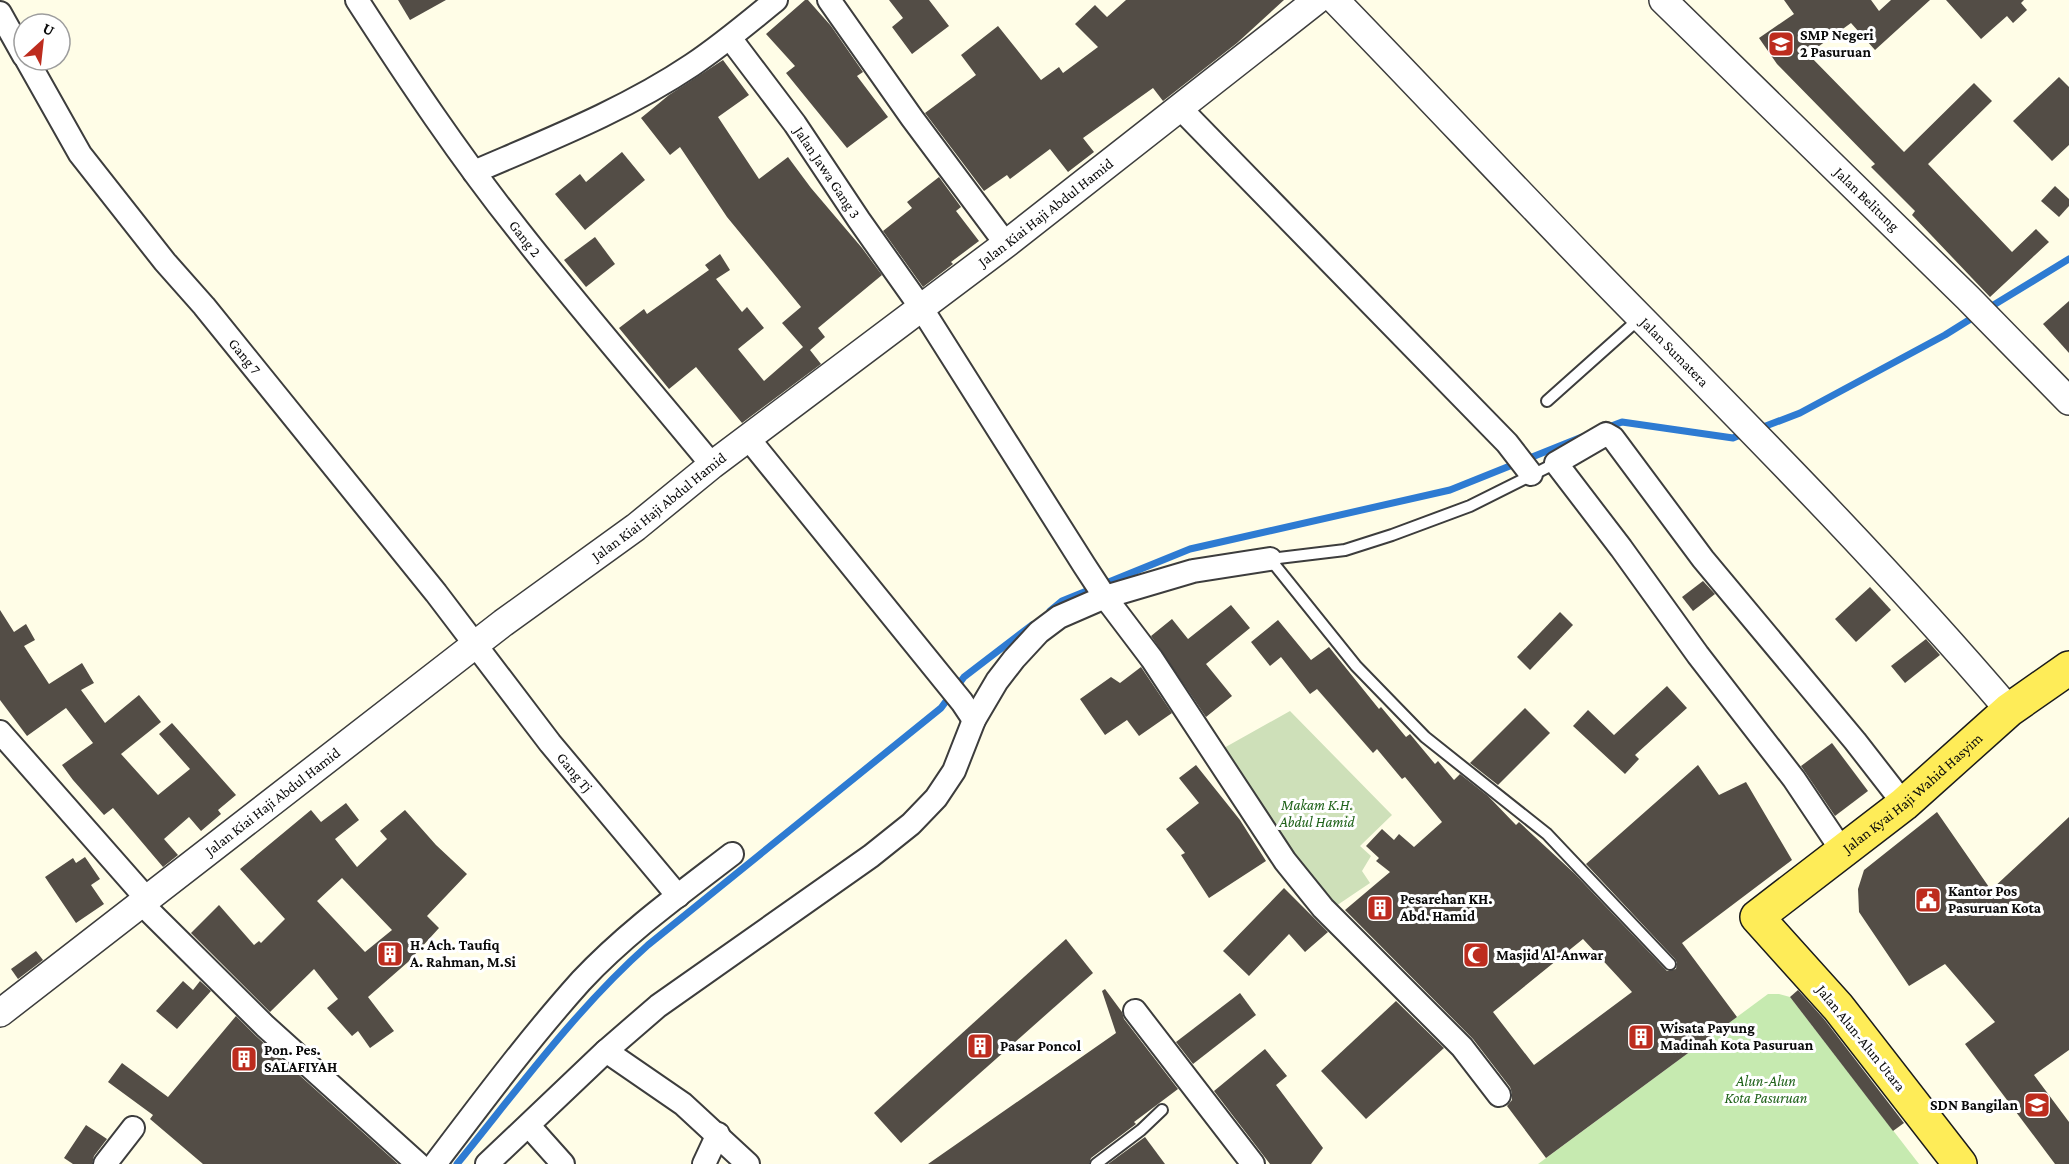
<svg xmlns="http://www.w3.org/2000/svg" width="2069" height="1164" font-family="'Crimson Pro',serif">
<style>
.green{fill:#c6eab0}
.cemetery{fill:#cee0b9}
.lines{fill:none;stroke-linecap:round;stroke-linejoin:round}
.stream{stroke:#2e7bd2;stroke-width:7}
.building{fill:#534d46;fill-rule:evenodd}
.service-casing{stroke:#3d3d3d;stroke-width:14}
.minor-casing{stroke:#3d3d3d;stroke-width:26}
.tertiary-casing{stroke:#3d3d3d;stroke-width:30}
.primary-casing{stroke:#1b1b1b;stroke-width:36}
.service{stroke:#fff;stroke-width:10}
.minor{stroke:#fff;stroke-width:22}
.tertiary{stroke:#fff;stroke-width:27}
.primary{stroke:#feec58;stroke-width:33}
.labels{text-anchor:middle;stroke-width:6;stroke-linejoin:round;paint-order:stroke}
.poi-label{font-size:15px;font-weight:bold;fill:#0a0a0a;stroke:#fff;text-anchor:start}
.street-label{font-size:15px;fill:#0a0a0a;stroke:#fff}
.park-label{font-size:15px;font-style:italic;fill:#1f6219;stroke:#fff}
</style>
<rect width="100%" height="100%" fill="#fffde7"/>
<polygon class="green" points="1768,994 1779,994 1790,997 1919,1164 1538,1164"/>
<polygon class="cemetery" points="1290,711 1392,815 1360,846 1371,856 1362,871 1370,883 1327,912 1215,753"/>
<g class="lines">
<g class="stream">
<polyline points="1987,309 2069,259"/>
<polyline points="1606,428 1622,422 1733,438 1745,433"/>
<polyline points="1758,429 1800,413 1945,335 1977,315"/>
<polyline points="1050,611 1062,601 1190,549 1450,490 1582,437"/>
<path d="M457,1164c61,-75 119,-155 191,-219l293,-237 23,-31 68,-52"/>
</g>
</g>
<g class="building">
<polygon points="398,0 446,0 410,20"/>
<polygon points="805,0 808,0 831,26 863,72 857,76 888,117 847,148 786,73 795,66 766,34"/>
<polygon points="889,0 929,0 949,26 912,54 892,27 903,18"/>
<polygon points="1126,0 1284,0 1237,43 1163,101 1153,88 1083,138 1094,152 1068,172 1050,149 1010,179 1007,175 984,191 925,113 976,75 961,55 998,26 1041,80 1059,67 1063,73 1098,47 1075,24 1095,5 1107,17"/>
<polygon points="1784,0 1871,0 1879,11 1891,0 1930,0 1875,50 1851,23 1808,54 1904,152 1974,83 1992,101 1928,164 2012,252 2036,229 2049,242 1990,297 1912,215 1915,211 1871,167 1875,164 1777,64 1759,38 1794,14"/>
<polygon points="1946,0 2024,0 2021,3 2027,10 2013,23 2007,16 1981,39"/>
<polygon points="723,60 749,95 718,117 759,179 788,157 811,188 862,248 882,275 818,328 825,337 810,350 821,364 742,423 696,367 669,389 619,328 644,309 647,314 709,270 705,265 720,254 730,270 716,279 742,312 747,307 764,328 738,349 764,381 803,347 782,323 801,307 727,217 680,147 670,155 641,118 669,95"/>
<polygon points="2059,77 2069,87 2069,145 2052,161 2013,121"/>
<polygon points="622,152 645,180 585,230 555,194 580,174 586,182"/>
<polygon points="939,177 961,207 956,211 979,241 951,262 953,264 923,287 883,231 912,208 907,202"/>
<polygon points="2055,186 2069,199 2069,206 2059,217 2041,201"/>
<polygon points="595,237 615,264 586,287 564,260"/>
<polygon points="2069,301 2069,353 2043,324"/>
<polygon points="1703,581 1715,594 1693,611 1682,597"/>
<polygon points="1870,587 1891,610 1856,642 1835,619"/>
<polygon points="1231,605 1250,628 1206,664 1232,696 1206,717 1151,636 1172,619 1188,639"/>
<polygon points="0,610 14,632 26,624 35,640 24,646 49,684 82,663 94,683 81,690 105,723 139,695 161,722 121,754 158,795 190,769 159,734 172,723 236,795 218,810 221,814 201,831 189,817 164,839 178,855 163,867 113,808 104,815 73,780 62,765 93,743 66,708 27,736 0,700"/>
<polygon points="1560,612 1573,625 1530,670 1517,657"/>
<path d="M1278,620l33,40 18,-13 50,62 2,-2 25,30 4,-3 25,30 3,-3 16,19 6,-6 28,22 28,29 3,-3 56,52 92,97 9,-2 1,-6 -2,-4 -89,-95 112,-99 21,30 27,-13 46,78 -110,83 55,74 -191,141 -39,-52 5,-6v-7l-2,-6 -37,-48 -128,-129 45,-38 -14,-11 3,-3 -13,-12 16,-17 12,11 5,-6 15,13 28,-25 -37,-45 -3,2 -25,-30 -4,4 -56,-64 -7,5 -29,-37 -11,9 -19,-24zM1583,939l49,53 -98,73 -41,-53z"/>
<polygon points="1926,639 1940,655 1905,683 1891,666"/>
<polygon points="1141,667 1172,713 1139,736 1127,720 1105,735 1080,699 1111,677 1120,683"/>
<polygon points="1667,686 1687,708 1635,755 1639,759 1625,774 1573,726 1588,710 1614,735"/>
<polygon points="1525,708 1550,733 1498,785 1470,763"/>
<polygon points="1832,743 1868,791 1835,816 1801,766"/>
<polygon points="1196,765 1240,820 1266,861 1209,898 1181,855 1185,853 1166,829 1199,803 1179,778"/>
<path d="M346,803l13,17 -24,19 22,28 30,-28 -7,-8 25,-21 31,35 31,29 -40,42 12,12 -31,34 -40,35 26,34 -24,17 -12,-17 -6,5 -25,-28 11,-9 -24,-30 -44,43 -79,-79 28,-28 35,40 5,-4 2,2 24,-24 -45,-50 71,-59 10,12zM342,878l50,52 -27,22 -48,-51z"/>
<polygon points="1937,812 1991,890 2069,817 2069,1050 2034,1075 2069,1122 2069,1164 2055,1164 1965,1044 1995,1022 1945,964 1909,986 1859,912 1858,889 1864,870"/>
<polygon points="85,857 100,879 91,885 104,904 76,923 45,877 73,858 76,863"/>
<polygon points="1284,888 1328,932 1305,952 1289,934 1249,976 1223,951"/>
<polygon points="1066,939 1093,973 901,1143 874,1113"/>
<polygon points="36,951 43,960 18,979 11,969"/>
<polygon points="183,981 193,990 200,981 211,991 177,1029 156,1011"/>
<polygon points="1105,989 1122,1012 1124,1019 1178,1089 1134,1122 1136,1124 1091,1158 1089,1164 928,1164 1116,1033 1102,991"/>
<polygon points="1798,990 1824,1019 1904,1123 1893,1131 1790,997"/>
<polygon points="1240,993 1256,1015 1193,1064 1176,1042"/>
<polygon points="1396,1001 1444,1048 1366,1119 1321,1071"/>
<polygon points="236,1016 256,1036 398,1164 203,1164 150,1119 153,1115 108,1082 122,1063 168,1097"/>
<polygon points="1265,1049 1287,1076 1276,1085 1323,1148 1311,1164 1270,1164 1214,1091"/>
<polygon points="86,1125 107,1139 94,1156 92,1164 73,1164 64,1158"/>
<polygon points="1145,1137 1165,1164 1108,1164"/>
</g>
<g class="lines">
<defs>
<g id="service">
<polyline points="1547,401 1640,318"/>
<polyline points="1556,463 1470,506 1392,535 1345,550 1270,559 1356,666 1425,737 1547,834 1670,964"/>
<polyline points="1096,1164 1141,1130 1162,1110"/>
</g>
<g id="minor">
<path id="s1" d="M357,0c51,79 103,157 162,231 62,79 129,156 193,234"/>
<polyline points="829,0 912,118 1006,244"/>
<polyline points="0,13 24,56"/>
<path id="s2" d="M730,38l65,86 64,96 63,89 162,256 21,32 47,62 133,202 38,47 139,139 37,48"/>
<path id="s3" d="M27,60l53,94 85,108 39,44 232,287 114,150 128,153"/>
<polyline points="1180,108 1507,443 1531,474"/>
<path d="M474,172c74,-32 151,-62 218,-107 30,-20 57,-43 84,-65"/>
<polyline points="748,438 962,702 974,720"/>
<polyline points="0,732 147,899"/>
<polyline points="1843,852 1794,779 1698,655 1621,548 1556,463 1606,434 1613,438 1703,559 1855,741 1904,804"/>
<polyline points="142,904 265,1026 418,1164"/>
<polyline points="1135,1011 1253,1164"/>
<polyline points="606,1051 683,1104 748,1164"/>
<polyline points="529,1126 563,1164"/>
<polyline points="105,1164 133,1128"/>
<path d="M435,1164c47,-62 94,-125 146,-183 45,-48 99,-87 151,-127"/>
<polyline points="487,1164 606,1051 658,1006 871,856 911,824 936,798 954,771 974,720 997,681 1014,659 1039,632 1059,617 1105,597 1193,571 1270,559"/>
<polyline points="704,1164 718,1134"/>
</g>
<g id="tertiary">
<path id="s4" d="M1335,0c103,106 203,214 307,319 126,128 251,255 367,391"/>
<path id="s5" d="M1663,0l305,298 101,103"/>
<path id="s6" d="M0,1013l503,-390 133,-96 76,-62 294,-221 311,-244"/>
</g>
<g id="primary">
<path id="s7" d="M1960,1164l-122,-157 -81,-90 147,-113 105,-94 60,-42"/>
</g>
</defs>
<use href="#service" class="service-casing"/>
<use href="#minor" class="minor-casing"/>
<use href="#tertiary" class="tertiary-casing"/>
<use href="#primary" class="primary-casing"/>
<use href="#service" class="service"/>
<use href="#minor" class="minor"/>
<use href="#tertiary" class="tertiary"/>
<use href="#primary" class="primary"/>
</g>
<defs>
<symbol id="school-square" viewBox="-11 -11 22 22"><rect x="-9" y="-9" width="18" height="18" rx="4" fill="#bd2c1e" stroke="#fff"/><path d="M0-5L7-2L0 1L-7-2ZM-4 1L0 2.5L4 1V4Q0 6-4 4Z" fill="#fff"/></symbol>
<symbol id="civic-square" viewBox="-11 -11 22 22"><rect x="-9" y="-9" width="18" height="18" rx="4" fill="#bd2c1e" stroke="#fff"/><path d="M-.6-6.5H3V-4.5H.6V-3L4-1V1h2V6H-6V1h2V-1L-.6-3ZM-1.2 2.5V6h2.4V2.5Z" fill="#fff"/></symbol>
<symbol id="building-square" viewBox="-11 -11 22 22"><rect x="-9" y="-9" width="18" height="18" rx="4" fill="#bd2c1e" stroke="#fff"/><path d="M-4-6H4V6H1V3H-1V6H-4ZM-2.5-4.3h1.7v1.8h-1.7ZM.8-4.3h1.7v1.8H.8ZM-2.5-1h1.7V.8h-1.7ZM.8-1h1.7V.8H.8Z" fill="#fff"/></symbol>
<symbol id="mosque-square" viewBox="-11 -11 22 22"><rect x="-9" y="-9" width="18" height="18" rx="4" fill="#bd2c1e" stroke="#fff"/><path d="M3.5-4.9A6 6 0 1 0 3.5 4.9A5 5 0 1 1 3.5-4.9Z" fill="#fff"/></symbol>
</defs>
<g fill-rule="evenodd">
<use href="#school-square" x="1766" y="29" width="30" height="30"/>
<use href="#civic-square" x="1913" y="885" width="30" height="30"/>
<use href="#building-square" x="1365" y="893" width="30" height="30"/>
<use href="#building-square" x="375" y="939" width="30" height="30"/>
<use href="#mosque-square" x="1461" y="940" width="30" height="30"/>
<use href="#building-square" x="1626" y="1022" width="30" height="30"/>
<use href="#building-square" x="965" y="1031" width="30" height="30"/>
<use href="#building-square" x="229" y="1044" width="30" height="30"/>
<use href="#school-square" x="2022" y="1090" width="30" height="30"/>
</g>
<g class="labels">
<g class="poi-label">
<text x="1800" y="40">SMP Negeri<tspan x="1800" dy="17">2 Pasuruan</tspan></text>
<text x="1948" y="896">Kantor Pos<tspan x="1948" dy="17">Pasuruan Kota</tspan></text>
<text x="1400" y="904">Pesarehan KH.<tspan x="1400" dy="17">Abd. Hamid</tspan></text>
<text x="410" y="950">H. Ach. Taufiq<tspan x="410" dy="17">A. Rahman, M.Si</tspan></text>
<text x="1496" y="960">Masjid Al-Anwar</text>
<text x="1660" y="1033">Wisata Payung<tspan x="1660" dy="17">Madinah Kota Pasuruan</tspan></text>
<text x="1000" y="1051">Pasar Poncol</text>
<text x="264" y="1055">Pon. Pes.<tspan x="264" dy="17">SALAFIYAH</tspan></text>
<text x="2018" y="1110" text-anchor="end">SDN Bangilan</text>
</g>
<g class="street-label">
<text dy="5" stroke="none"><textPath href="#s2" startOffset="166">Jalan Jawa Gang 3</textPath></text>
<text dy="5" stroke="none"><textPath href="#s5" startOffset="285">Jalan Belitung</textPath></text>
<text dy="5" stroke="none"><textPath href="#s6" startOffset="1317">Jalan Kiai Haji Abdul Hamid</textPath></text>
<text dy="5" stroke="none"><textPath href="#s1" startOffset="292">Gang 2</textPath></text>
<text dy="5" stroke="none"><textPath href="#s4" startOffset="489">Jalan Sumatera</textPath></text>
<text dy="5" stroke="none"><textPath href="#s3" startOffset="369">Gang 7</textPath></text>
<text dy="5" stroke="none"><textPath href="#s6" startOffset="831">Jalan Kiai Haji Abdul Hamid</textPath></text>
<text dy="5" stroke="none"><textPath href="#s3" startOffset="900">Gang Tj</textPath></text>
<text dy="5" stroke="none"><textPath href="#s7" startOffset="519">Jalan Kyai Haji Wahid Hasyim</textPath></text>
<text dy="5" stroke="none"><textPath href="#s6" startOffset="345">Jalan Kiai Haji Abdul Hamid</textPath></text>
<text transform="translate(1861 1038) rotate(51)" y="5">Jalan Alun-Alun Utara</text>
</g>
<g class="park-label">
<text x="1317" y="810">Makam K.H.<tspan x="1317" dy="17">Abdul Hamid</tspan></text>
<text x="1766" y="1086">Alun-Alun<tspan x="1766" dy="17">Kota Pasuruan</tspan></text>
</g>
</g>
<g transform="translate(42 42) rotate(27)"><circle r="28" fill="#ffffff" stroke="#9d9d9d" stroke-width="1.5"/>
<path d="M0-4.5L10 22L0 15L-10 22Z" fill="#bd2c1e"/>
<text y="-9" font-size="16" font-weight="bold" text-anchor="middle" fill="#0a0a0a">U</text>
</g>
</svg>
